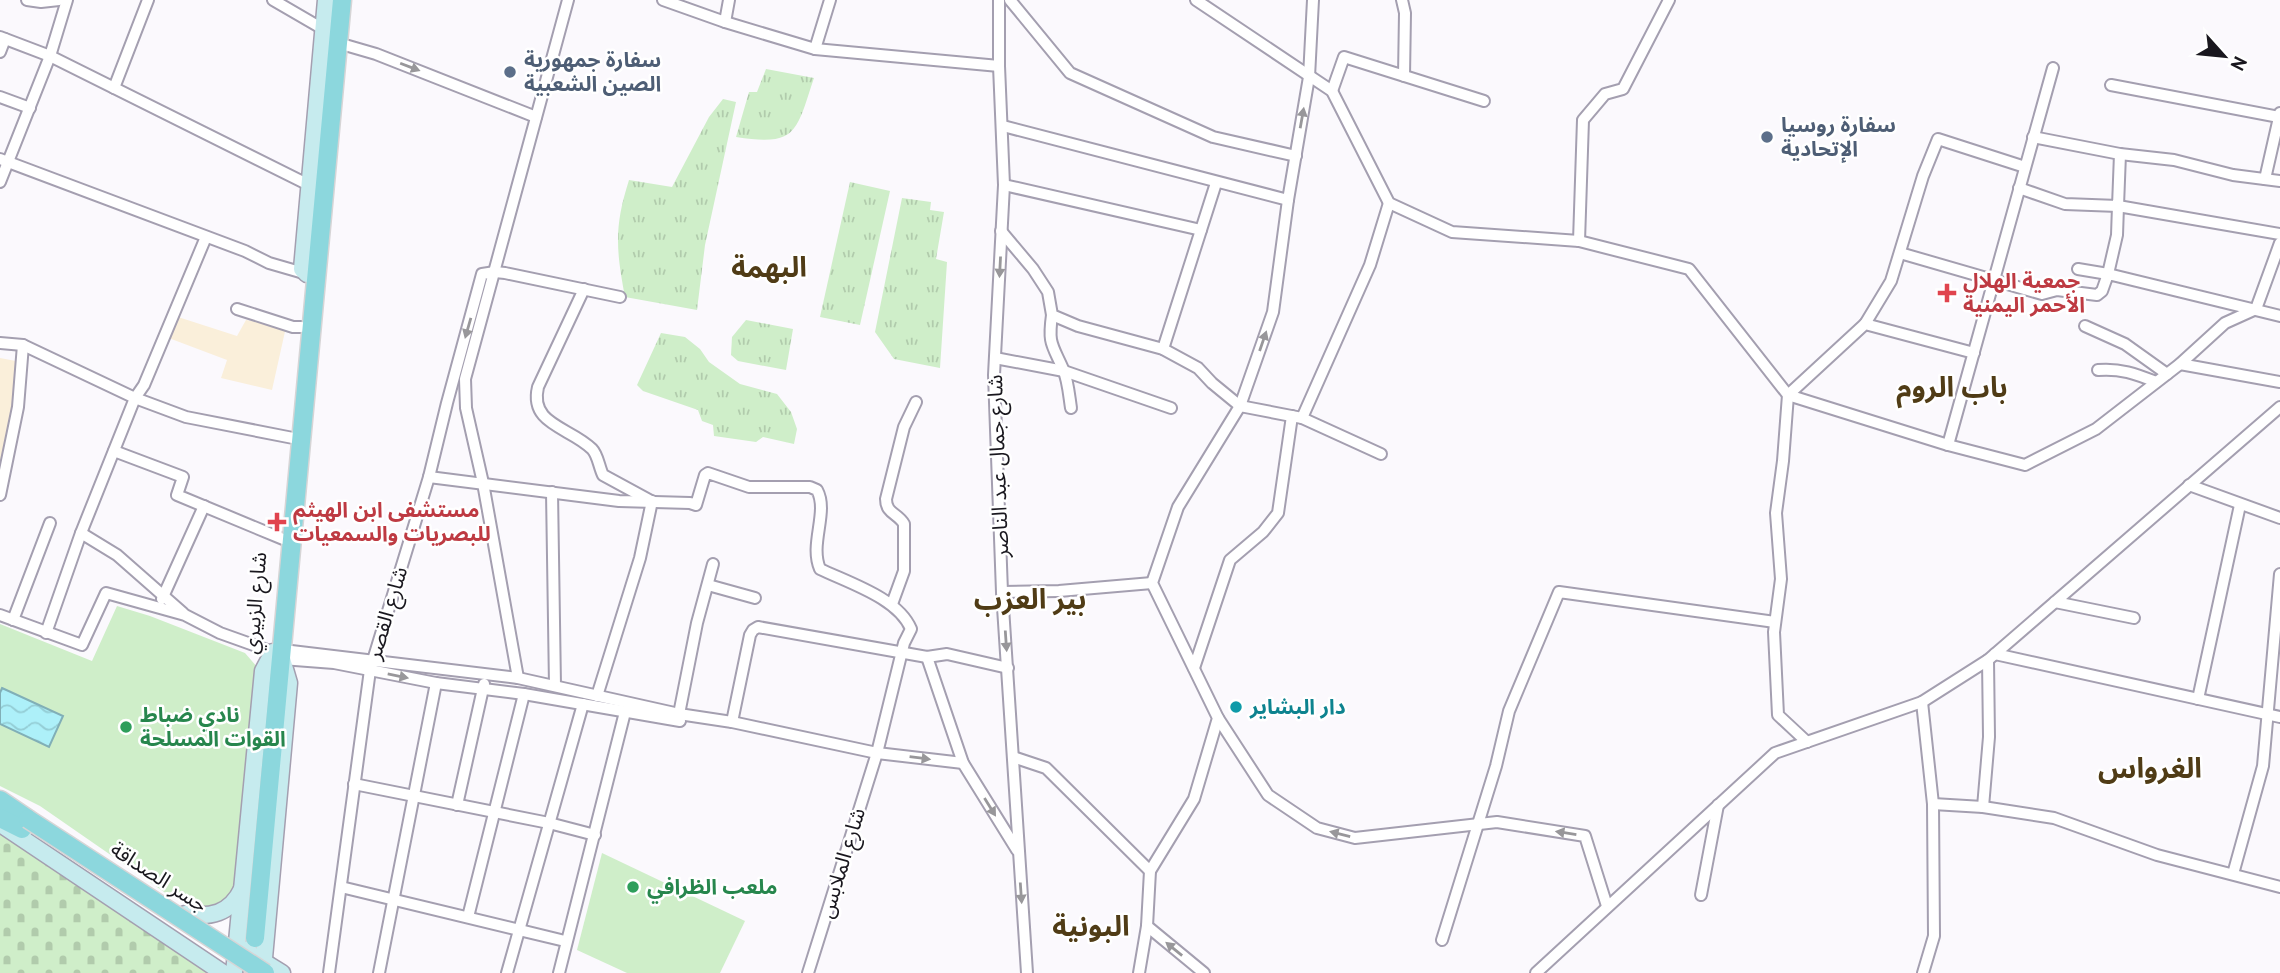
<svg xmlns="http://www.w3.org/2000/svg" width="2280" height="973" font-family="'PT Sans','Noto Sans Arabic',sans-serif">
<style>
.education{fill:#faefda}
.grass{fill:url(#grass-tufts)}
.cemetery{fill:url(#cemetery-stones)}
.pitch{fill:#cfeec9}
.water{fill:url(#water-waves);stroke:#81afb7;stroke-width:2}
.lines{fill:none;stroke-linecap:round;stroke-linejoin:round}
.primary-tunnel{stroke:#d9d7dc;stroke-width:18;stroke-dasharray:18 9;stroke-linecap:butt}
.minor-casing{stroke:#a49fb0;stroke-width:14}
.secondary-casing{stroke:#a49fb0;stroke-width:19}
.primary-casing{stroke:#d6d5d6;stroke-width:21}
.minor{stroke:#fff;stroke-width:10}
.secondary{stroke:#c6ebee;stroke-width:16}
.primary{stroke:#8cd7dd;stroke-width:18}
.primary-bridge-casing{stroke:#d6d5d6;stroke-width:21;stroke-linecap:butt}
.primary-bridge{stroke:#8cd7dd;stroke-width:18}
.oneway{fill:#98979a}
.service-dot{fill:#5c6f8a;stroke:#fff;stroke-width:2.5}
.health-dot{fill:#e0444e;stroke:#fff;stroke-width:2.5}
.culture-dot{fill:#0f9aa8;stroke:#fff;stroke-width:2.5}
.leisure-dot{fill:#2e9e5b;stroke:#fff;stroke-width:2.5}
.labels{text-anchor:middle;stroke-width:5;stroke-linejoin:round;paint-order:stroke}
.service-label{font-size:21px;font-weight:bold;fill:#4e5e75;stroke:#fff;text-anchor:start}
.health-label{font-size:21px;font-weight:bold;fill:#be3a42;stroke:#fff;text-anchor:start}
.street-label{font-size:21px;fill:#19171e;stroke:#fff}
.culture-label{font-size:21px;font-weight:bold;fill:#0d838f;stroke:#fff;text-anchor:start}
.leisure-label{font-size:21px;font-weight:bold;fill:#27864d;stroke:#fff;text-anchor:start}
.district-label{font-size:28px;font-weight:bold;fill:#503c16;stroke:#fff}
</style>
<defs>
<pattern id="grass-tufts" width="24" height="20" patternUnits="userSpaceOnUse" patternTransform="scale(1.75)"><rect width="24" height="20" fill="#cfeec9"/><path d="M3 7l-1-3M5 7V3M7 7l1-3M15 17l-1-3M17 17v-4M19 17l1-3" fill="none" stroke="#b1cbac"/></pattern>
<pattern id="cemetery-stones" width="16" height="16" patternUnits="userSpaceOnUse" patternTransform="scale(1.75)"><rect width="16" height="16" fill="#cfeec9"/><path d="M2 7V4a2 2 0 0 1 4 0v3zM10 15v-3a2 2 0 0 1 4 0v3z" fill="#b1cbac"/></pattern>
<pattern id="water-waves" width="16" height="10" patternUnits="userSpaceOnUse" patternTransform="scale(1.75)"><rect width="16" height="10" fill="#adf0f9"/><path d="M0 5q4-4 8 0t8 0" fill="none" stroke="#94cdd5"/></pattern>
</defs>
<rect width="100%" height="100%" fill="#fbf9fd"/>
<g class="education">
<polygon points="175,316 237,336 246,320 286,327 272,390 221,378 227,360 166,337"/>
<polygon points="0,358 21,362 0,479"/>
</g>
<g class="grass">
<path d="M766,69l48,9c-18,53 -16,69 -78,59l13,-45h8z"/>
<path d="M723,99l13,3 -31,143 -8,65 -72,-13c-9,-48 -11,-70 4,-117l43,7 37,-70z"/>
<polygon points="850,182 890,191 860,325 820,317"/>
<polygon points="902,198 931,202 930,210 944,212 936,259 947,262 940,368 894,359 875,332"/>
<polygon points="746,320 793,329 786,370 738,361 731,355 732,337"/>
<polygon points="661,333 685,337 700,349 709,362 740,384 777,394 791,412 797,429 794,444 763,437 756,442 714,436 713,425 702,421 698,410 643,391 637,385"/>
</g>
<polygon class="cemetery" points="0,831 210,973 0,973"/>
<g class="pitch">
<polygon points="117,606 150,616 245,653 258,668 235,896 203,912 167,894 40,806 0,786 0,624 92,661"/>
<polygon points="602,853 745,921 720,973 627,973 577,950"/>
</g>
<polygon class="water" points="2,688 63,716 49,747 0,724 0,693"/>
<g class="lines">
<polyline class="primary-tunnel" points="242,973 246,936"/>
<defs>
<g id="minor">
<polyline points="27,0 41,2 59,0"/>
<polyline points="273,0 323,29"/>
<polyline points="663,0 725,22 815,49 999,66"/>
<polyline points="999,0 999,66 1004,185 994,375 1002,592 1027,973"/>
<polyline points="1010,0 1070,73 1213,137 1296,156"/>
<polyline points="1196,0 1332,91 1389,203 1452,232 1579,241 1689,269 1788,395 1948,445 2025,465 2096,429 2180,364 2225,323 2256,309 2280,243"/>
<polyline points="1402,0 1405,13 1404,76"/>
<polyline points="725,22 729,0"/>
<polyline points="0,37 50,56 309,185"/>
<polyline points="345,45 376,54 536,117"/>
<polyline points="815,49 830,0"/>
<polyline points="0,52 5,39"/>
<polyline points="2111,85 2279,117"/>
<polyline points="114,88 148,0"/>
<polyline points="1332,91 1344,57 1484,101"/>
<polyline points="0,97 30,108"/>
<polyline points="1003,126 1288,200"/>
<polyline points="2033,137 2120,154 2174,160 2233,175 2280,181"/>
<polyline points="0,159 245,251 269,263 307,274"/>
<polyline points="2265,179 2280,113"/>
<polyline points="0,182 50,56 67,0"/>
<polyline points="1004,185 1201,230"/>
<polyline points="2019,188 2065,204 2118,206 2120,154"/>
<polyline points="1001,231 1033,269 1048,292 1052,315 1078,326 1163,349 1198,368 1212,383 1240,406 1302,418 1370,265 1389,203"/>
<polyline points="1579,241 1583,120 1605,94 1623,89 1669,0"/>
<polyline points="1900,253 2042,294 2057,290 2097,295 2102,291 2108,274 2280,316"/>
<polyline points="2078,269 2108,274 2117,235 2118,206 2280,234"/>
<path d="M584,289l-46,98c-9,38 32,40 54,62 6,6 7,18 11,26l46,25"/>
<polyline points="237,309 293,327 301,327"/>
<path d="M1052,315c-4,29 0,29 11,54 5,11 6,26 8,39"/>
<polyline points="1865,324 1891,281 1923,176 1938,139 2025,167"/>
<polyline points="2085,326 2125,344 2167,374"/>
<polyline points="0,343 23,345 135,398 186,417 293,438"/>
<polyline points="1163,349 1216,183"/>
<polyline points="995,358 1064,371 1171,408"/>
<polyline points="2180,364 2280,382"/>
<path d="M2098,370c22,-2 38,4 58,12"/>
<polyline points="1302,418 1381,454"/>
<polyline points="1948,445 2053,68"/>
<polyline points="114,451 183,477 177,495 283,539"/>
<path d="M429,477l190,24 71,2 6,2 9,-30 3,-2 41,14h61l7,3c12,22 -8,54 3,79 29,14 78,29 91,60l-7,14 -27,110 -69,220"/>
<polyline points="2189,485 2280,518"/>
<polyline points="552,492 555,686"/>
<polyline points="0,495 18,407 23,345"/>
<polyline points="81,533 117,555 183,613"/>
<polyline points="708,585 755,598"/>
<polyline points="1002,592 1059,591 1152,583"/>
<polyline points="162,599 204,506"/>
<polyline points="2055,602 2134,618"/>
<path d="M892,604l12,-33v-47c-6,-11 -18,-10 -18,-25l18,-72 12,-25"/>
<polyline points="0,615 82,645 106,593 185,615 220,633 273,652"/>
<polyline points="13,620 50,523"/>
<polyline points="46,633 81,533 135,398 144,385 206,237"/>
<polyline points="283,650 518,678 679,714 732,722 877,753 963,763"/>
<polyline points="1995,654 2280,717"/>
<polyline points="927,657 963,763 1017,850"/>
<polyline points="282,659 334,663 436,683 524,694 680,721"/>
<polyline points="1194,668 1230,560 1263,532 1278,513 1292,416"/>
<polyline points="518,678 483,483 466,408 465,379 568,0"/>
<polyline points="597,696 640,558 652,501"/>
<polyline points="2198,699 2240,505"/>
<polyline points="1922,702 1933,804 1934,936 1923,973"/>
<polyline points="679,714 697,623 713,564"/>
<polyline points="1218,718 1268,795 1317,828 1355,838 1497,822 1585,836 1607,906"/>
<polyline points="732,722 750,635 753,630 758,627 927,657 947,654 1008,668"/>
<polyline points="1807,742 1778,715 1774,632 1781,579 1776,513 1783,461 1788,395 1865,324 1974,353"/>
<polyline points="1013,757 1046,768 1150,871"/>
<polyline points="354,784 549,823 595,835"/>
<polyline points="1933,804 1983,807 2054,818 2157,855 2280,887"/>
<polyline points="457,805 484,684"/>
<polyline points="1983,807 1989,737 1988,660"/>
<polyline points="2233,874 2263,766 2280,574"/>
<polyline points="341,887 565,941"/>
<polyline points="1701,895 1718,805"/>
<polyline points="468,917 524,694"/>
<polyline points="1147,926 1204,973"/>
<polyline points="1442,940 1496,766 1509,711 1559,592 1775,622"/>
<polyline points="329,973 370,670 429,477 447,403 482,274 495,272 505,273 620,297"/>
<polyline points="379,973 436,683"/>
<polyline points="507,973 583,704"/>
<polyline points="559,973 625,712"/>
<polyline points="1139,973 1147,926 1150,871 1194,799 1218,718 1152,583 1178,507 1240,406 1273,312 1288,200 1309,77 1313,0"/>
<polyline points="1536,973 1775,753 1922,702 1988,660 2280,407"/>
</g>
<g id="secondary">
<polyline points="307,274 302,269 326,0"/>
<polyline points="2,825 223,973"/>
<path d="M185,914c25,4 45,0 57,-25"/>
<polyline points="243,949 282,973"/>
<polyline points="263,969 289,683 282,659"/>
<polyline points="234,973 263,671 273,652"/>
</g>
<g id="primary">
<polyline points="0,800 28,819"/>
<polyline points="0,818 22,829"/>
<polyline points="255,938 342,0"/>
</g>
</defs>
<use href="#minor" class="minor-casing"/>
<use href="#secondary" class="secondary-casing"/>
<use href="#primary" class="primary-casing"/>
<use href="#minor" class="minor"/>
<use href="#secondary" class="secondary"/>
<use href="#primary" class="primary"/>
<defs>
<polyline id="primary-bridge" points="28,819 265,973"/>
</defs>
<use href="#primary-bridge" class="primary-bridge-casing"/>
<use href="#primary-bridge" class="primary-bridge"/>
</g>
<defs><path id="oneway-solid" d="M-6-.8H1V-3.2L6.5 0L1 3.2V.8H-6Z" transform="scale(1.75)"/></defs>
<g class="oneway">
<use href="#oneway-solid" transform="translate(410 67) rotate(21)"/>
<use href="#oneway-solid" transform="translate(1302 118) rotate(-80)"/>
<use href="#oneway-solid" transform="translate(1000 267) rotate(93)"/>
<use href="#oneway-solid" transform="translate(468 328) rotate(106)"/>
<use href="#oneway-solid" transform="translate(1263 341) rotate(-71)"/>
<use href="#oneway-solid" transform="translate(1006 641) rotate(86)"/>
<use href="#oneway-solid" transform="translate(398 676) rotate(11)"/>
<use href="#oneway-solid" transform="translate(920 758) rotate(7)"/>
<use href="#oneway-solid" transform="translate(990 807) rotate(58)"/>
<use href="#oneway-solid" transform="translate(1566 833) rotate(-171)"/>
<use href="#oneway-solid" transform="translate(1340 834) rotate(-166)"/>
<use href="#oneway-solid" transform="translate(1021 893) rotate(86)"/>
<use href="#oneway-solid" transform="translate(1174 949) rotate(-141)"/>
</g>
<g class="service-dot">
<circle cx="510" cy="72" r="7"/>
<circle cx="1767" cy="137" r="7"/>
</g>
<g class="health-dot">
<path d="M1943.5 282.5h7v7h7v7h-7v7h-7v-7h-7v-7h7z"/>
<path d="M273.5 511.5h7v7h7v7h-7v7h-7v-7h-7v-7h7z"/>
</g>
<circle class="culture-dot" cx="1236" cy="707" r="7"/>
<g class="leisure-dot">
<circle cx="126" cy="727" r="7"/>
<circle cx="633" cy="887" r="7"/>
</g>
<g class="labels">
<g class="service-label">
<text x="524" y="67">سفارة جمهورية<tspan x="524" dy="24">الصين الشعبية</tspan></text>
<text x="1781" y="132">سفارة روسيا<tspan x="1781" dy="24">الإتحادية</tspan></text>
</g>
<g class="health-label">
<text x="1963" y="288">جمعية الهلال<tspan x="1963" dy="24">الأحمر اليمنية</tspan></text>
<text x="293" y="517">مستشفى ابن الهيثم<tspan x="293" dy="24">للبصريات والسمعيات</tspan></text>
</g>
<g class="street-label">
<text transform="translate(998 466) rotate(-92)" y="7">شارع جمال عبد الناصر</text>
<text transform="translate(255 603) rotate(-85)" y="7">شارع الزبيري</text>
<text transform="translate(387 613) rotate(-73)" y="7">شارع القصر</text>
<text transform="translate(842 863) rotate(-73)" y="7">شارع الملابس</text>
<text transform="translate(159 877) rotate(33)" y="7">جسر الصداقة</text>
</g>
<g class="culture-label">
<text x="1250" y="714">دار البشاير</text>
</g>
<g class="leisure-label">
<text x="140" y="722">نادي ضباط<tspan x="140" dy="24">القوات المسلحة</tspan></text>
<text x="647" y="894">ملعب الظرافي</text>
</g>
<g class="district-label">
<text x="769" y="277">البهمة</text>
<text x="1952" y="397">باب الروم</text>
<text x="1030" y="609">بير العزب</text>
<text x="2150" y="778">الغرواس</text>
<text x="1091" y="936">البونية</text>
</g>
</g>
<g transform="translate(2224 56) rotate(117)" stroke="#ffffff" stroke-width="5" paint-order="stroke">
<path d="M0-5L12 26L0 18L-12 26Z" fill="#19171e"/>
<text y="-10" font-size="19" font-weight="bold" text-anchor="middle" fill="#19171e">N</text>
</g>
</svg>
